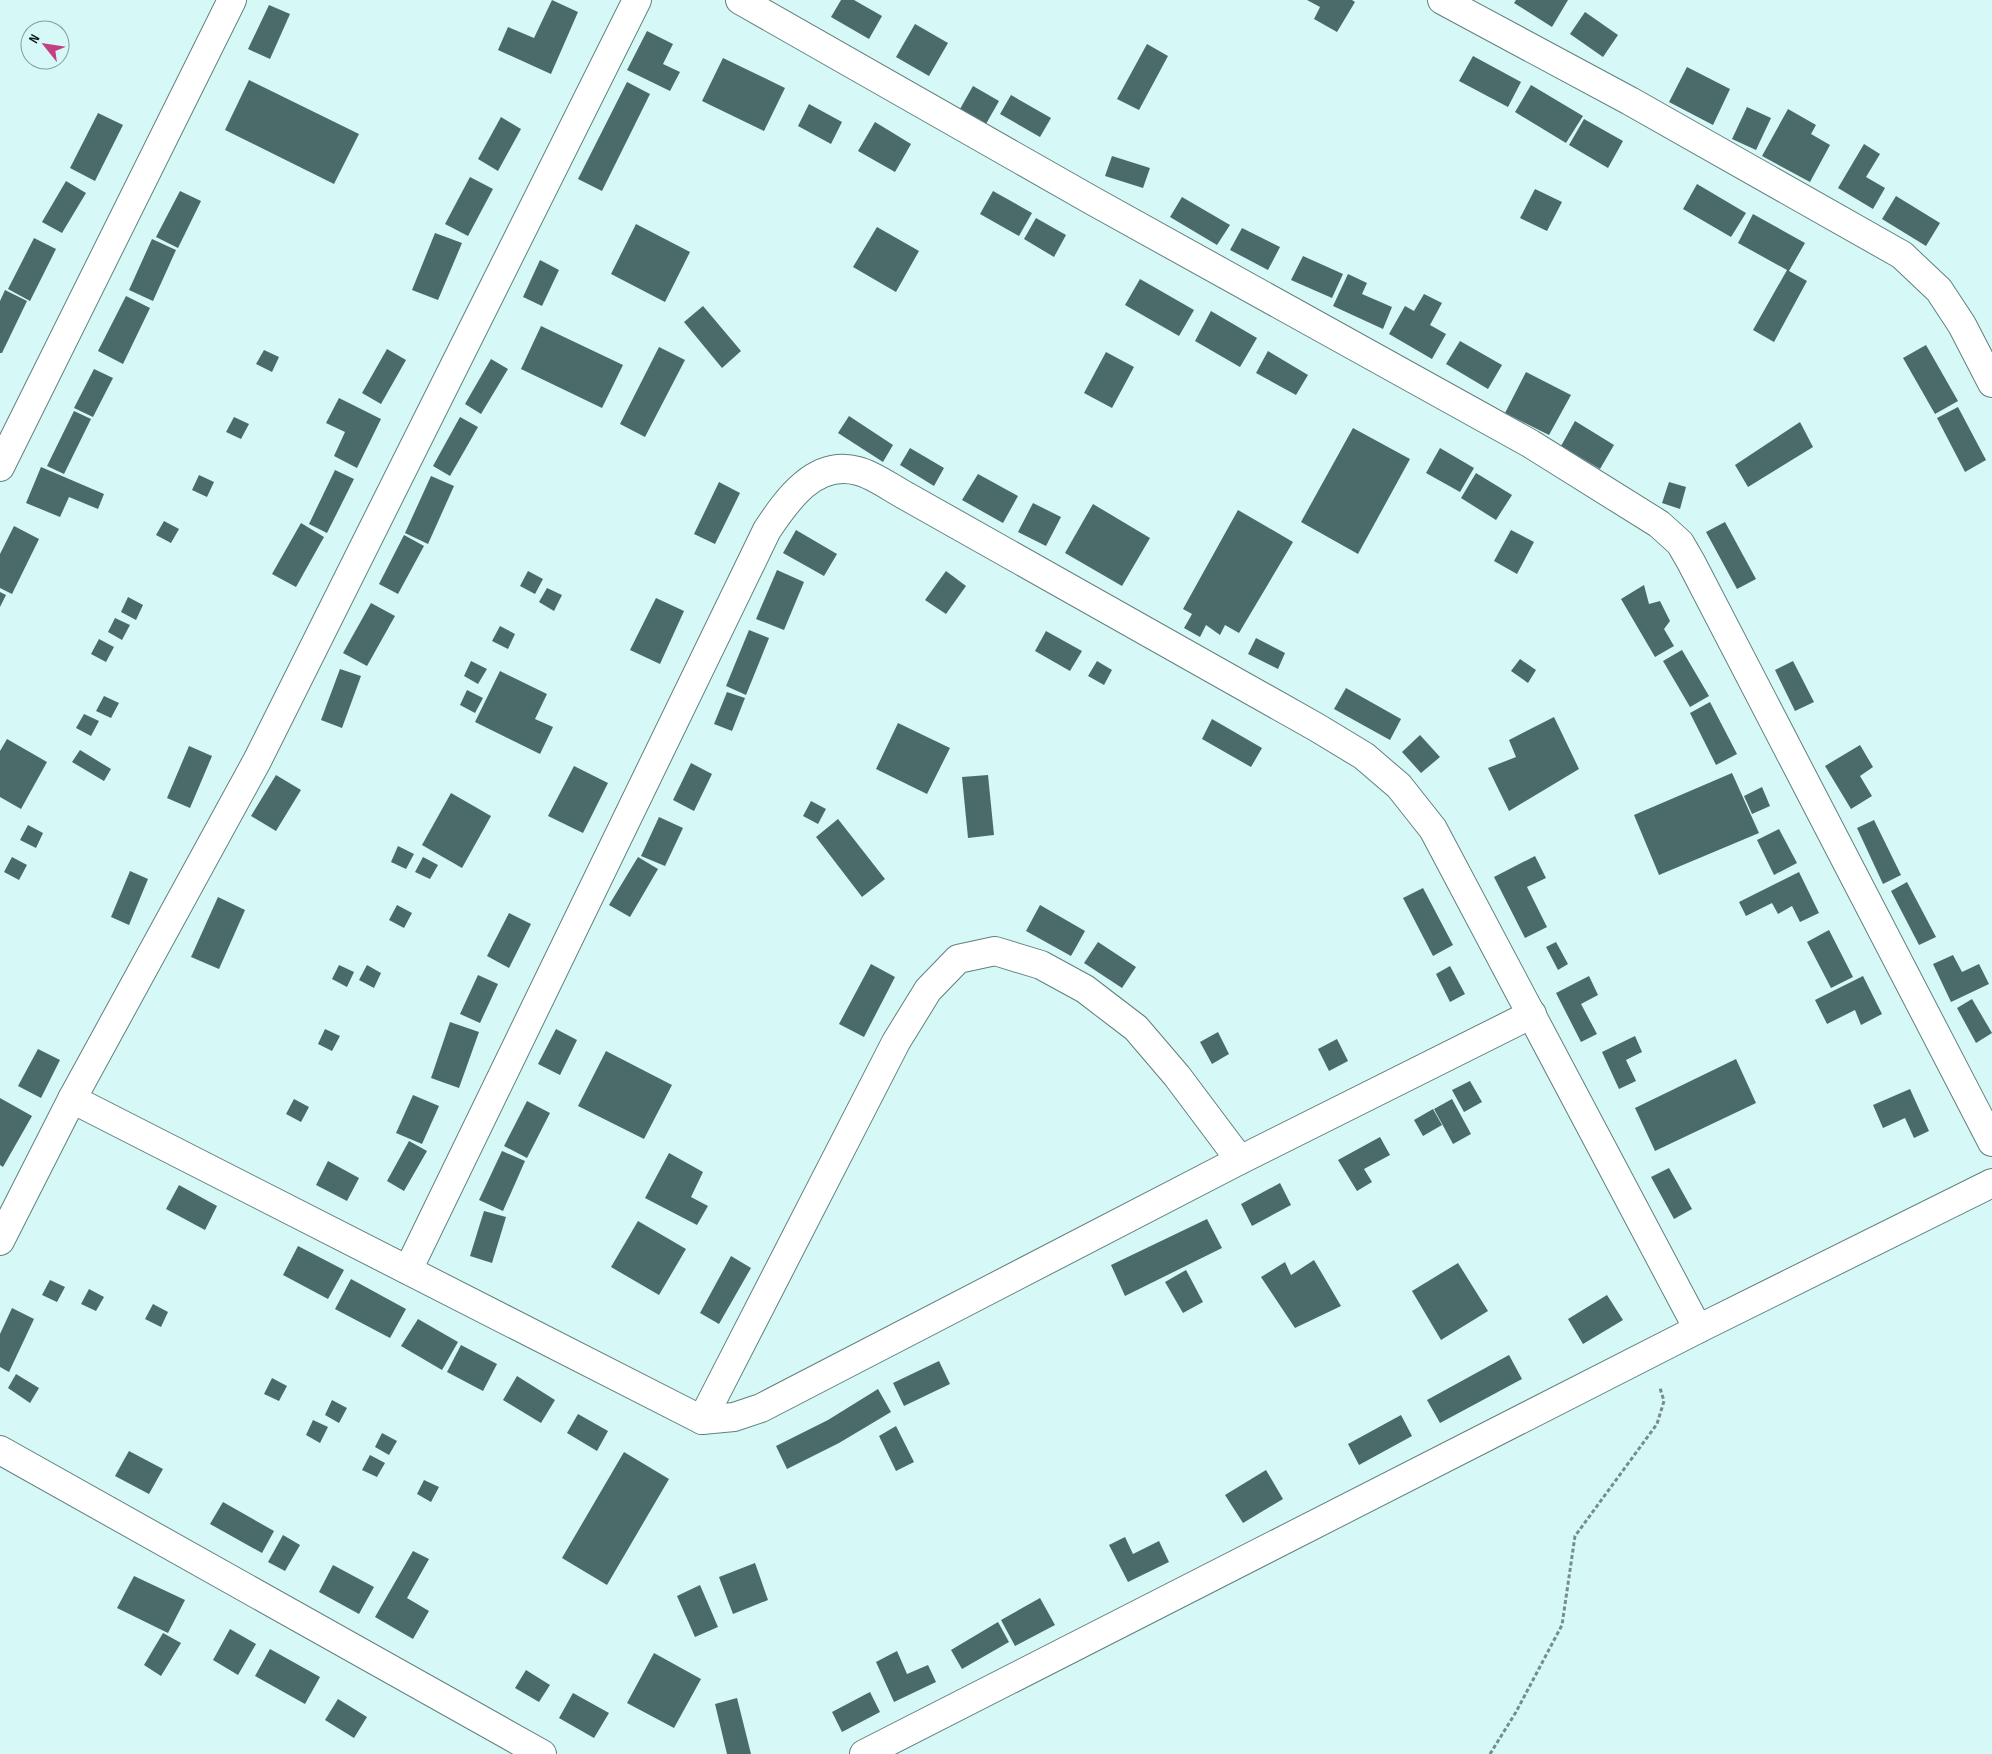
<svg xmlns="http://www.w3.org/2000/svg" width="1992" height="1754" font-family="'Sofia Sans Condensed',sans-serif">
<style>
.building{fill:#4b6b6a}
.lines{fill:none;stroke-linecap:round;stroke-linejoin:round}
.street-casing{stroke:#60807f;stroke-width:30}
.path{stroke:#758d8c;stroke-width:3;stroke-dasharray:4 2.5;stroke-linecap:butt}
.street{stroke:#fff;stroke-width:28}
</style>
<rect width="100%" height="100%" fill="#d6f8f7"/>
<g class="building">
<polygon points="552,0 578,12 551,74 498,50 508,27 534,38"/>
<polygon points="841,0 854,0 882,16 869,39 831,17"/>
<polygon points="1307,0 1352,0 1355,2 1337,32 1314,19 1320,7"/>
<polygon points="1516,0 1568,0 1552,27 1514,3"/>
<polygon points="269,5 290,14 270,59 248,49"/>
<polygon points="1585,12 1618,35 1603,57 1570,34"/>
<polygon points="915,24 948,43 929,76 896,57"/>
<polygon points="647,31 673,44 663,64 680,72 670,91 627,70"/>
<polygon points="1147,44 1168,56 1139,110 1117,99"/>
<polygon points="1473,56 1521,82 1508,107 1459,81"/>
<polygon points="723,58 785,88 764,131 702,101"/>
<polygon points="1687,67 1730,89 1713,125 1669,102"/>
<polygon points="249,80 359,134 334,184 225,130"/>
<polygon points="627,82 650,94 602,191 578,179"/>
<polygon points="1531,85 1583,116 1566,143 1515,112"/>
<polygon points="973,86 999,101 986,124 960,109"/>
<polygon points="1011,95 1051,118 1040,137 1000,114"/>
<polygon points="809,104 842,122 831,144 798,126"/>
<polygon points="1747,107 1771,118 1756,150 1732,139"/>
<polygon points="1788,109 1816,125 1811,134 1830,145 1810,182 1762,156"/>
<polygon points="98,113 123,125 95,181 70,168"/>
<polygon points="501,117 521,129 498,171 478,159"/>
<polygon points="1584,119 1623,141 1608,168 1569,145"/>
<polygon points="875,122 911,144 895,172 858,151"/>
<polygon points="1864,144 1880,154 1866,177 1885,188 1873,209 1838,188"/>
<polygon points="1112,156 1150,168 1143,188 1105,176"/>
<polygon points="470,177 493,189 468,236 445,224"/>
<polygon points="66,181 86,193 62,233 42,222"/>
<polygon points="1697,184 1746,213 1731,237 1683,209"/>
<polygon points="1535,189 1562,202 1547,231 1520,218"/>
<polygon points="180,191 201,201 178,248 156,237"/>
<polygon points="993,191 1032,213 1019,236 980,214"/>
<polygon points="1896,196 1940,223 1926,246 1882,219"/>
<polygon points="1182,197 1230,225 1217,245 1170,217"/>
<polygon points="1753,214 1805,243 1789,271 1807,281 1774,342 1753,330 1787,270 1738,243"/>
<polygon points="1036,218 1066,235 1054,257 1024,239"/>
<polygon points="636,224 690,252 665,302 611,274"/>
<polygon points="877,227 919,251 896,292 853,267"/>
<polygon points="1242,228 1280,247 1268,270 1230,250"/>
<polygon points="435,233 462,243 438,300 412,290"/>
<polygon points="34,238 56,249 30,301 8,289"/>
<polygon points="152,239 176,250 153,301 129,290"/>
<polygon points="1303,256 1343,274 1332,298 1291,280"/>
<polygon points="540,260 559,270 542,306 523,297"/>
<polygon points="1348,274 1367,283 1362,294 1392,307 1383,329 1333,306"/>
<polygon points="1140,279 1194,310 1179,336 1125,305"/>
<polygon points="5,290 27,301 2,353 0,353 0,301"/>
<polygon points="1424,294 1442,303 1430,325 1446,334 1432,359 1389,334 1405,306 1414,311"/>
<polygon points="126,296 150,308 123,364 98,351"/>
<polygon points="703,306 741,351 722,368 684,322"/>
<polygon points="1211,311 1257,338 1240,367 1195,341"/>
<polygon points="541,326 623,365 602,408 521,369"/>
<polygon points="1460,341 1502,365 1488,389 1446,364"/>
<polygon points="1926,345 1958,401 1935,414 1903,358"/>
<polygon points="659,347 685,360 645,437 620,424"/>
<polygon points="387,349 406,360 381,404 362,393"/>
<polygon points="264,350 279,357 272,372 256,364"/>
<polygon points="1268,351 1308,375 1296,395 1256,373"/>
<polygon points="1106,352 1134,367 1112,408 1084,393"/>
<polygon points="491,359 508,369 481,414 465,404"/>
<polygon points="94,369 113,378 93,417 74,408"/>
<polygon points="1526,372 1571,395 1549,435 1505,413"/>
<polygon points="339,398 381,419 357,468 334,456 345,432 326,423"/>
<polygon points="1958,407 1986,460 1965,472 1937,418"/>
<polygon points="74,411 91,419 64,474 47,466"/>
<polygon points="849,416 893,445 883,462 838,433"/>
<polygon points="234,417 249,424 241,439 226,432"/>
<polygon points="460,417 478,427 450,476 433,466"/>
<polygon points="1575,421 1614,445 1600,469 1561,446"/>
<polygon points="1800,422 1813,447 1748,487 1735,465"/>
<polygon points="1353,428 1410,459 1358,554 1301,522"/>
<polygon points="910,448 944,468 934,486 900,465"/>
<polygon points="1440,448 1474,468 1460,492 1426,473"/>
<polygon points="41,467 104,494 98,509 69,497 60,517 26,503"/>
<polygon points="335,470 354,479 327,533 309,524"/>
<polygon points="1476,473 1512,495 1496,520 1461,498"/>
<polygon points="978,474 1018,496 1003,523 962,500"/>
<polygon points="199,475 214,482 207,497 192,490"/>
<polygon points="431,476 454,486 428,544 405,533"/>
<polygon points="719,482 740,493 715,544 694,534"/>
<polygon points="1669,482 1686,487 1680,509 1662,503"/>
<polygon points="1033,503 1061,517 1046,546 1018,532"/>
<polygon points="1093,504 1150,538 1122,586 1065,553"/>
<polygon points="1238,510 1293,542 1239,633 1225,625 1220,635 1206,625 1200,637 1184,628 1192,614 1183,609"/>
<polygon points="164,521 179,529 171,543 156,535"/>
<polygon points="1725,522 1756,579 1737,589 1706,532"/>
<polygon points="301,523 324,537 296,587 272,574"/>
<polygon points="14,526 39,539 12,594 0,588 0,554"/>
<polygon points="796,530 837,554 824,576 783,553"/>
<polygon points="1511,530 1534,542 1517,574 1494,561"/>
<polygon points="404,535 424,546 398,594 379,584"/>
<polygon points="777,570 804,582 784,630 756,619"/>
<polygon points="528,571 543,579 535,594 520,586"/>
<polygon points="946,571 966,586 946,614 925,600"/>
<polygon points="1644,585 1649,604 1660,601 1670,621 1664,629 1674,646 1655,657 1621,599"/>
<polygon points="547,588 562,595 554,611 539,602"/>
<polygon points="0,592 6,595 0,607"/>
<polygon points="128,597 143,605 136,620 121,612"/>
<polygon points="656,598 684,611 660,664 630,650"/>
<polygon points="371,603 395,616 367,666 343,653"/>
<polygon points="115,618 130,625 122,640 108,632"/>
<polygon points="500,626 515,634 508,649 492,641"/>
<polygon points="749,630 769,638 746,695 726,686"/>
<polygon points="1046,631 1082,651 1070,671 1035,651"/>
<polygon points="1256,638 1285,653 1278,669 1248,654"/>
<polygon points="99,639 114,647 106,662 91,654"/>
<polygon points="1682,650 1709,696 1690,707 1663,661"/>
<polygon points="1520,659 1536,670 1528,683 1511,671"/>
<polygon points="471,661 487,669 478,684 464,676"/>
<polygon points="1097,661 1112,670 1104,685 1088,676"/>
<polygon points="1793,661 1814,702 1795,711 1775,670"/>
<polygon points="340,669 361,676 342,728 321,720"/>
<polygon points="500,671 547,694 535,719 553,727 540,754 475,722"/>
<polygon points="1346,688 1401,719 1390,740 1334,709"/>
<polygon points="467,690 483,698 475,713 460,705"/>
<polygon points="727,692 745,698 732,731 714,724"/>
<polygon points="104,696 119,703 111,718 96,711"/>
<polygon points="1710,702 1737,754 1716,765 1690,713"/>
<polygon points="84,714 99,721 91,736 76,728"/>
<polygon points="1554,717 1579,769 1509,811 1488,768 1516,757 1509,740"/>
<polygon points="1212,719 1262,748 1251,767 1202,739"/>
<polygon points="898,723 950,748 927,794 876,769"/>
<polygon points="1420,735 1440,757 1421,773 1402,752"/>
<polygon points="7,739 47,762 21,809 0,797 0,751"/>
<polygon points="1860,745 1873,767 1860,776 1872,796 1851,809 1825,766"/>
<polygon points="189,746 212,756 190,808 167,798"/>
<polygon points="80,750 111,769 104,781 72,762"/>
<polygon points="691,763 712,774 694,811 673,800"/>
<polygon points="574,766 608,783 583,833 548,816"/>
<polygon points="1732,773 1759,833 1659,875 1634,815"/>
<polygon points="276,775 301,790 276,831 251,816"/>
<polygon points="988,775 994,835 968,838 962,777"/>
<polygon points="1762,787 1770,806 1752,814 1744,796"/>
<polygon points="451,793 491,816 462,868 422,845"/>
<polygon points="811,801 826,809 818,824 803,816"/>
<polygon points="659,817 683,828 665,866 641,856"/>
<polygon points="838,819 885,879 862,897 816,837"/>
<polygon points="1874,820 1901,875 1883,884 1857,828"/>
<polygon points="28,825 43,833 36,848 20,840"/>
<polygon points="1779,829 1797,863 1774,875 1757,840"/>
<polygon points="398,846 414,854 406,869 391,862"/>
<polygon points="1535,856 1546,878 1527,887 1547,927 1525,938 1494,877"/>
<polygon points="12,857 27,865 19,880 4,872"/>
<polygon points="423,857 438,865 430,879 415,872"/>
<polygon points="638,857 658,869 630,917 609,905"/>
<polygon points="130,871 148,879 129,925 111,917"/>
<polygon points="1799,872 1819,913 1800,922 1792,906 1778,914 1772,903 1746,916 1739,902"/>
<polygon points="1907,882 1936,937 1919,945 1891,891"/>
<polygon points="1423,888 1453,945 1433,956 1403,898"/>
<polygon points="218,897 245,910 219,969 191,957"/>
<polygon points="397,905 412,913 404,928 389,920"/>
<polygon points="1040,905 1085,931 1071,956 1026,931"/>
<polygon points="509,913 531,924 509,968 487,956"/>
<polygon points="1829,930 1853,977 1831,988 1807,942"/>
<polygon points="1098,942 1136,967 1122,988 1084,963"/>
<polygon points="1556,942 1568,964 1558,970 1546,947"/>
<polygon points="1953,955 1962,972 1979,964 1989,984 1951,1002 1933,964"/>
<polygon points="871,964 895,977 864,1037 839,1024"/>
<polygon points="339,965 354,972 347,987 332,979"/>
<polygon points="367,965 381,973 374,988 359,980"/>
<polygon points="1450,966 1465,994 1450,1002 1436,974"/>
<polygon points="478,975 498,984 480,1023 460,1014"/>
<polygon points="1589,976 1598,995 1581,1004 1597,1034 1581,1042 1556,993"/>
<polygon points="1863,976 1882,1014 1861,1025 1855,1010 1827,1024 1815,1000"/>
<polygon points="1972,999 1992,1033 1976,1043 1957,1008"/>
<polygon points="450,1022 479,1032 459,1088 431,1078"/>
<polygon points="325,1029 340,1036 332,1051 318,1044"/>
<polygon points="556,1029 577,1040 560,1075 538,1064"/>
<polygon points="1218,1032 1229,1054 1212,1064 1200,1042"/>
<polygon points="1635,1036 1642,1052 1626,1060 1636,1081 1619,1089 1602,1052"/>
<polygon points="1337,1039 1348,1061 1329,1071 1318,1049"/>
<polygon points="38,1049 60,1060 41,1098 18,1086"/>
<polygon points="606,1051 672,1085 644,1139 578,1106"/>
<polygon points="1736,1059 1756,1103 1655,1151 1635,1108"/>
<polygon points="1470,1081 1482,1102 1464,1112 1452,1090"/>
<polygon points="1910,1089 1929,1131 1914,1138 1905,1118 1883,1128 1873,1105"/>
<polygon points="413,1095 439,1106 422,1144 396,1133"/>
<polygon points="0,1098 32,1116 3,1167 0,1165"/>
<polygon points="294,1099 309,1107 301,1122 286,1114"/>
<polygon points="1452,1099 1471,1134 1453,1144 1434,1109"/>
<polygon points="527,1101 550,1113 527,1158 504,1146"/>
<polygon points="1433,1109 1442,1125 1423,1136 1414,1120"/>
<polygon points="1380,1137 1390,1155 1364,1169 1372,1182 1357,1191 1338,1160"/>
<polygon points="409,1141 427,1151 404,1191 387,1181"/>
<polygon points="502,1151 525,1161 503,1211 479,1200"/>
<polygon points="669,1153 703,1172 691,1197 708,1206 697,1225 645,1198"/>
<polygon points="328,1161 359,1178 347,1201 316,1185"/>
<polygon points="1669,1168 1692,1209 1674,1219 1651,1177"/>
<polygon points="1280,1183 1291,1205 1252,1226 1241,1204"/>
<polygon points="179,1185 217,1206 205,1230 166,1209"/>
<polygon points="484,1211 506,1217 492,1263 470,1256"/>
<polygon points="1207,1219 1222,1248 1125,1296 1111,1265"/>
<polygon points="638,1221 686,1249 659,1295 611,1267"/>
<polygon points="298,1246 344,1270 328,1299 283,1275"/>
<polygon points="731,1256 751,1268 719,1324 700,1313"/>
<polygon points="1314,1260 1341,1306 1295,1328 1261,1277 1285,1262 1291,1275"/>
<polygon points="1458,1263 1488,1311 1441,1340 1412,1291"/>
<polygon points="1186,1270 1203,1302 1183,1313 1165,1282"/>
<polygon points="351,1279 406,1309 390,1338 335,1309"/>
<polygon points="50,1280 65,1287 57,1302 42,1295"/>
<polygon points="89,1289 104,1297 96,1311 81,1304"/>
<polygon points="1607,1295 1623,1320 1583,1344 1568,1319"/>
<polygon points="153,1304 168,1312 161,1327 145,1319"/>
<polygon points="12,1308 34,1319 9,1372 0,1367 0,1334"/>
<polygon points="418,1319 458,1342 442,1370 401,1346"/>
<polygon points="461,1345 497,1364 483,1391 447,1372"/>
<polygon points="1509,1355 1522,1379 1440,1423 1427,1400"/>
<polygon points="939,1361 950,1384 904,1406 893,1383"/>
<polygon points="16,1374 39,1388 30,1403 8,1388"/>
<polygon points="517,1376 555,1400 541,1423 503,1400"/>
<polygon points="272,1378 287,1386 279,1401 264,1394"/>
<polygon points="878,1389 891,1412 839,1443 787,1469 776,1446 828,1420"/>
<polygon points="332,1400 347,1408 339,1423 325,1415"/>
<polygon points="578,1414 608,1431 597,1451 567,1433"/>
<polygon points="1401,1415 1412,1436 1359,1465 1348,1444"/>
<polygon points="313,1420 328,1427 320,1443 306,1435"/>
<polygon points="896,1426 914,1462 896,1471 879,1436"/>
<polygon points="382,1433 397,1441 389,1455 375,1447"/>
<polygon points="129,1451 163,1469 149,1494 115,1476"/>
<polygon points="624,1452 669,1479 607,1585 562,1558"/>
<polygon points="370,1455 385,1463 377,1477 362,1470"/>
<polygon points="1266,1470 1283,1499 1243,1523 1225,1495"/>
<polygon points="424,1480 439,1487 431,1502 417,1494"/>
<polygon points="223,1502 274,1531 262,1553 210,1524"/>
<polygon points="283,1535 300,1545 285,1571 268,1562"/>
<polygon points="1125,1537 1133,1554 1159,1541 1169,1562 1128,1582 1109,1545"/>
<polygon points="413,1551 429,1559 407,1598 429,1611 413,1639 375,1617"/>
<polygon points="755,1563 768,1600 733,1614 719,1577"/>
<polygon points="333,1565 374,1587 359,1614 319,1592"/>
<polygon points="134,1576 185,1600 168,1633 117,1608"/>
<polygon points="700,1585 718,1627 695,1637 677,1596"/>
<polygon points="1040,1598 1055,1625 1015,1646 1001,1620"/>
<polygon points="998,1622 1009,1642 962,1669 951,1650"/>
<polygon points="230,1629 256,1644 238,1675 213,1660"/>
<polygon points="163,1633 181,1643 161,1676 144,1665"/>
<polygon points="270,1649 320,1677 305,1704 255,1676"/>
<polygon points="897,1651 907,1674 928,1665 936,1682 894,1702 876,1662"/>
<polygon points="654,1653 701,1679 674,1728 627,1703"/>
<polygon points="526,1670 550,1685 539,1702 515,1688"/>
<polygon points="870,1692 880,1712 842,1732 832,1712"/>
<polygon points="573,1693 609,1713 594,1738 559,1718"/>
<polygon points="737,1698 751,1754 727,1754 715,1704"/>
<polygon points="338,1699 367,1717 354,1738 325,1720"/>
</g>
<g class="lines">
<defs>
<g id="street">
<polyline points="740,0 1093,201 1531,444 1659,524 1680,543 1691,562 1992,1142"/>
<polyline points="1442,0 1630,101 1902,255 1939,290 1962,325 1992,383"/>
<polyline points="0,467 232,0"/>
<polyline points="72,1099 702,1420 734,1417 761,1408 1240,1160 1532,1014"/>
<polyline points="0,1241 72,1099 257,761 637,0"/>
<path d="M408,1270l359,-740c20,-30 48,-71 91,-59 16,4 33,17 48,25l410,231 48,29 35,30 34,43 265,500"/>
<polyline points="702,1420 896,1042 928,990 958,959 995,951 1041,965 1085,989 1136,1028 1177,1076 1240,1160"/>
<polyline points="0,1450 542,1754"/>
<polyline points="864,1754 1698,1329 1992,1183"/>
</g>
</defs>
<use href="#street" class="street-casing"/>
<polyline class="path" points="1490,1754 1516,1712 1562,1625 1575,1536 1657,1424 1664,1401 1660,1388"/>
<use href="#street" class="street"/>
</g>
<g transform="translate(45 45) rotate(300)"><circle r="24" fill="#d6f8f7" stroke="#859e9d"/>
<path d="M0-4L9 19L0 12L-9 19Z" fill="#c43f83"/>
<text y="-8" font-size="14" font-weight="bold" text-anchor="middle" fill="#0b1717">N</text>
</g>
</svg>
